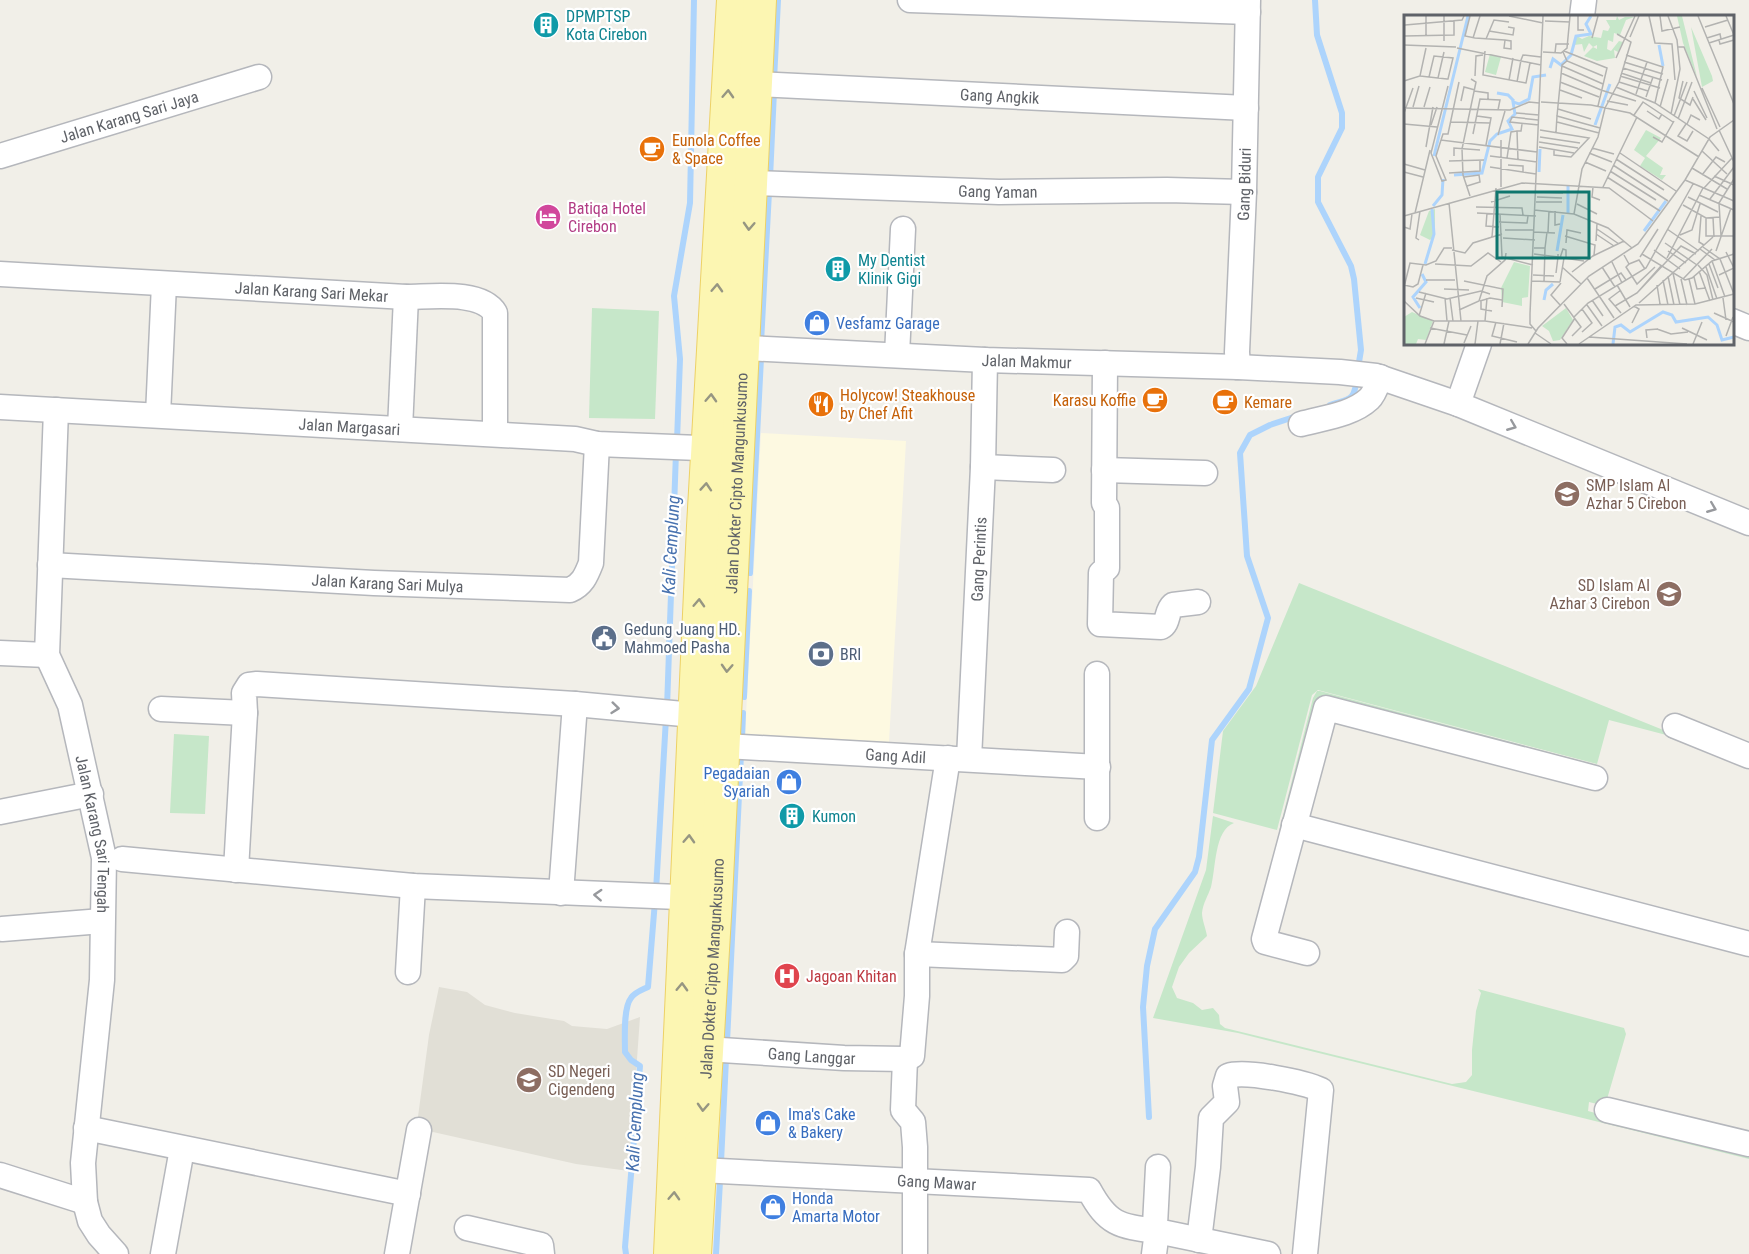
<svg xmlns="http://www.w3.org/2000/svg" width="1749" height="1254" font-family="'Roboto Condensed',sans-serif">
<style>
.commercial{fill:#fdf9e1}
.education{fill:#e1dfd6}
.green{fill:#c6e7c9}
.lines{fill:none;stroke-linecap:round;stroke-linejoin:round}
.stream{stroke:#add4fc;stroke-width:6}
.minor-casing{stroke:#b5b7bc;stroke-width:27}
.major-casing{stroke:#edd165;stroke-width:34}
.minor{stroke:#fff;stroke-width:24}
.major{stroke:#fcf6b2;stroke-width:32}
.oneway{stroke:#969682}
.oneway2{stroke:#97999d}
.labels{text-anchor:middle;stroke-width:4.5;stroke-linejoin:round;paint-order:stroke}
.culture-label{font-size:16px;fill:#0d838f;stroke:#fff;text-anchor:start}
.street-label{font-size:16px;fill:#5f6268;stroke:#fff}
.food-label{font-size:16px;fill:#c56008;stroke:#fff;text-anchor:start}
.hotel-label{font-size:16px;fill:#b23c85;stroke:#fff;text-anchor:start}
.shop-label{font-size:16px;fill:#366cbe;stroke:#fff;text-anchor:start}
.education-label{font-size:16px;fill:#785e54;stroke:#fff;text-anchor:start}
.service-label{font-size:16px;fill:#4e5e75;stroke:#fff;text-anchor:start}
.health-label{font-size:16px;fill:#be3a42;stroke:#fff;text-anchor:start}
.water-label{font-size:18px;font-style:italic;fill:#4872af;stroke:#fff}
.inset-river{fill:none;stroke:#add4fc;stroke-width:3}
.inset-road{fill:none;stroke:#b3b3b1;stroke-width:1.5}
.view{fill:#0f766e;fill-opacity:0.15;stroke:#0f766e;stroke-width:3}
.inset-edge{fill:none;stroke:#5f6268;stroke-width:3}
</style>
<rect width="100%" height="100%" fill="#f1efe8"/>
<polygon class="commercial" points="761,433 906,441 889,742 745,734"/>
<polygon class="education" points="439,987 467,992 485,1005 515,1013 564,1021 572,1026 607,1029 640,1017 629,1171 576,1164 424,1130 417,1124 429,1035"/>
<g class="green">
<polygon points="592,308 659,311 655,419 589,418"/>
<polygon points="1299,583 1693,742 1609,720 1597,764 1318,690 1312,695 1277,830 1213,813 1223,731 1256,686"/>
<polygon points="1317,691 1320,691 1597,765 1596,768 1323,697 1316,701 1283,831 1279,831 1313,698"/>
<polygon points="174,734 209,736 205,814 170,813"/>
<path d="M1213,816l21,7c-20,7 -18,46 -23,64 -3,9 -8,16 -9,26 0,7 4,16 5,23l-18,17 -10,14 -7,20 5,11 16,5 9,7 11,-2 6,7 1,9 5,4 227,56 14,-2 6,-7v-25l4,-39 5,-18 -3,-4 146,39 2,6 -21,72 -16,-4 -1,9 161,44v4l-511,-126 -85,-15 53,-148z"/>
</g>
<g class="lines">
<g class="stream">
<polyline points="1315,0 1317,35 1342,113 1342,128 1318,177 1318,202 1351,266 1354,279 1361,350 1358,368"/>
<polyline points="774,80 778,0"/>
<polyline points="770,178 774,91"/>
<polyline points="761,343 769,192"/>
<path d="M1330,405c20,-7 24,-3 27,-27"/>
<polyline points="677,441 680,359 674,296 690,203 694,0"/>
<polyline points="750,573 761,358"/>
<polyline points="744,697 749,591"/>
<polyline points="667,708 676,452"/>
<polyline points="742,739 743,713"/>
<polyline points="656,891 666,718"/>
<polyline points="727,1042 741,754"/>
<polyline points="1149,1117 1143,1007 1147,966 1155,929 1195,872 1199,857 1212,740 1249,689 1268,618 1247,556 1240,453 1250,435 1270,425 1297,416"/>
<polyline points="721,1162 726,1059"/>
<path d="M626,1254l-1,-7 15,-181 -9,-6 -6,-8c0,-13 -2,-44 6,-54 4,-6 11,-8 17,-11l7,-86"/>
<polyline points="716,1254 720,1181"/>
</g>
<defs>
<g id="minor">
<polyline points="910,0 1248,12"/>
<polyline points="1582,16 1584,0"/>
<path id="s1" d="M756,84l490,24"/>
<path id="s2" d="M0,156l259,-79"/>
<path id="s3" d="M752,183l247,9 168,-2 77,2"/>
<path id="s4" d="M0,274l406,23c25,0 75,-7 89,16v121"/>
<polyline points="1732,321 1749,328"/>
<path id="s5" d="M727,347l258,13 253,7 102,5 36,4 82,28 291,119"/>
<polyline points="897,355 903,229"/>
<path d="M1105,363l-1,140 3,5v60l-6,5 -1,51 61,3c8,-4 5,-16 12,-22l25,-3"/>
<path id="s6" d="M1238,367l-1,-15 7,-160 4,-192"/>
<polyline points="1458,404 1479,344"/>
<path id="s7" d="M0,407l575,32 22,5 128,5"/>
<path id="s8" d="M56,410l-9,245 23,50 34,153 -2,122 -19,183 2,39 5,19 9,14 17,19"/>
<polyline points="158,415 164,284"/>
<path d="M1301,424c21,-6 51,-9 68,-25 6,-6 8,-14 11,-22"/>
<polyline points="400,429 406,297"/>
<polyline points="983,467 1053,470"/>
<polyline points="1104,470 1205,473"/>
<path id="s9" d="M50,565l324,18 196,7c12,-5 16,-14 21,-27l6,-119"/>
<polyline points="0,653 47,655"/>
<polyline points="1097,674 1097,818"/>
<polyline points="161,709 245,713"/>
<polyline points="1675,726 1749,756"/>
<path id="s10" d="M708,745l390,22"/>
<path id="s11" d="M969,759l14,-292 2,-107"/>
<polyline points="0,812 91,794"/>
<polyline points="1294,825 1749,944"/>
<polyline points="122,859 413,886 703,898"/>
<polyline points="236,870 245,713 244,693 249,685 257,684 575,704 694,715"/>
<polyline points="561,893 575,704"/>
<polyline points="2,929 102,921"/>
<polyline points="1307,953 1265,942 1264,939 1326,708 1595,778"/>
<polyline points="917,954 1062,960 1066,956 1067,932"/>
<polyline points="408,972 413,886"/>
<path id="s12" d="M706,1049l138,9 61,1 7,-3 5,-60v-42l31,-196"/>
<polyline points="905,1059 903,1110 913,1122 915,1147 915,1254"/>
<polyline points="1607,1110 1749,1144"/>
<polyline points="86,1128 408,1194"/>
<polyline points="1158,1167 1155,1225 1157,1231 1268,1254"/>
<path id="s13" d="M700,1170l389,20c19,35 30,36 68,41l-3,23"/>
<polyline points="0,1175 85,1202"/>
<polyline points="467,1228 541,1245 542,1254"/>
<path d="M1199,1240l9,-73 3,-49 16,-16 -2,-16 3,-10c17,-6 76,6 93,14l-16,164"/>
<polyline points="163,1254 182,1149"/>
<polyline points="397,1254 419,1130"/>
</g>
<g id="major">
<polyline points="670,1254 703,526 733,0"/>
<path id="s14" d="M695,1254l21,-355 44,-899"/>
</g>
</defs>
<use href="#minor" class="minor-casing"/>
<use href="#major" class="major-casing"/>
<use href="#minor" class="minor"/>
<use href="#major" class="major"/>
</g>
<defs><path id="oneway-chevron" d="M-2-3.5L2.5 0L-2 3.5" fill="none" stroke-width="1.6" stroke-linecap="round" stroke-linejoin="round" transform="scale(1.5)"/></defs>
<g class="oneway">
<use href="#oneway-chevron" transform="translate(728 94) rotate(-87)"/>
<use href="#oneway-chevron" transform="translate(749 226) rotate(93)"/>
<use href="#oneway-chevron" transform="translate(717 288) rotate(-87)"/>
<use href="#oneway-chevron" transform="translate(711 398) rotate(-87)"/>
<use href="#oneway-chevron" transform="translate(706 487) rotate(-86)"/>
<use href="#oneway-chevron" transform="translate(699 603) rotate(-87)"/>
<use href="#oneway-chevron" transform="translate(727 668) rotate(93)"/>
<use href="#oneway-chevron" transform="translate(689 839) rotate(-87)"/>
<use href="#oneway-chevron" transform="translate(682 987) rotate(-88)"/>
<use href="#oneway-chevron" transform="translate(703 1107) rotate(93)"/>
<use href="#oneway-chevron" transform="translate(674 1196) rotate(-87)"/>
</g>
<g class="oneway2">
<use href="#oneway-chevron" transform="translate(1512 426) rotate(22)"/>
<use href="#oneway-chevron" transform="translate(1712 508) rotate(22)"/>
<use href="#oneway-chevron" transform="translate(615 708) rotate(6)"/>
<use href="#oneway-chevron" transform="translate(598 895) rotate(-177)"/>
</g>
<defs>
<symbol id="building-disc" viewBox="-11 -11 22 22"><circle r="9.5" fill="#0f9aa8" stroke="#fff"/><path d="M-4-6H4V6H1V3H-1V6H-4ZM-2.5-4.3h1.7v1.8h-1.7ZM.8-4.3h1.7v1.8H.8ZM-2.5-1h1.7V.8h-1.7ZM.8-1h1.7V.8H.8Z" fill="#fff"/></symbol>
<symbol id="cafe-disc" viewBox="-11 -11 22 22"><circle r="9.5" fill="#e8710a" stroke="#fff"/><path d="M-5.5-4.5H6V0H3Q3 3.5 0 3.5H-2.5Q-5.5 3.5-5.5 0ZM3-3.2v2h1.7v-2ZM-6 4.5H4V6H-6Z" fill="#fff"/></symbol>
<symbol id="hotel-disc" viewBox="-11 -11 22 22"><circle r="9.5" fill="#d1479c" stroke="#fff"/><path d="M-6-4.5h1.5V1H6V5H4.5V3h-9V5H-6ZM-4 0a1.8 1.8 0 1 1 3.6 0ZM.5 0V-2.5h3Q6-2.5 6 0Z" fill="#fff"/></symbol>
<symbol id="shop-disc" viewBox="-11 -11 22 22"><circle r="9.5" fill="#3f7fe0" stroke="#fff"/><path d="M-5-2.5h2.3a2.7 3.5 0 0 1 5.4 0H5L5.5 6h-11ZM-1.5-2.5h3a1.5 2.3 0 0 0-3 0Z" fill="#fff"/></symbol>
<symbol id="restaurant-disc" viewBox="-11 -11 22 22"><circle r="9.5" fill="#e8710a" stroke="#fff"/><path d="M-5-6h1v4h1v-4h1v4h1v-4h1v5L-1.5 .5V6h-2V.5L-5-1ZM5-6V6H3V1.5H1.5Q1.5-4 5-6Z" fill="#fff"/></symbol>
<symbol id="school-disc" viewBox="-11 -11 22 22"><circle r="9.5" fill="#8d6e63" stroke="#fff"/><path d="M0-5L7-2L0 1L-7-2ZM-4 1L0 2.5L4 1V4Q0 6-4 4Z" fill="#fff"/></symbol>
<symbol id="civic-disc" viewBox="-11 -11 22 22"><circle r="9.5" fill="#5c6f8a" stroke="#fff"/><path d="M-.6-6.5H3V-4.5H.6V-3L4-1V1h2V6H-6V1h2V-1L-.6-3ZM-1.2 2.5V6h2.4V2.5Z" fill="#fff"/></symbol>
<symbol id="bank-disc" viewBox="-11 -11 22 22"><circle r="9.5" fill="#5c6f8a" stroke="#fff"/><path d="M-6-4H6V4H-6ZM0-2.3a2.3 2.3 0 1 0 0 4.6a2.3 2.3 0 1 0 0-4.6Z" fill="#fff"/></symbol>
<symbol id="hospital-disc" viewBox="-11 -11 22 22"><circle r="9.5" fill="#e0444e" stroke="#fff"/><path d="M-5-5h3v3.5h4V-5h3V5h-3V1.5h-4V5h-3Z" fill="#fff"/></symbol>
</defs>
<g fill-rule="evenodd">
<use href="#building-disc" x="531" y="10" width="30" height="30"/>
<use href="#cafe-disc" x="637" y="134" width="30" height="30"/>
<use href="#hotel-disc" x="533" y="202" width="30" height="30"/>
<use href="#building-disc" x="823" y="254" width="30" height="30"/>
<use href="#shop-disc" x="802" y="308" width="30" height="30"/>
<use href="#cafe-disc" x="1140" y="385" width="30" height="30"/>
<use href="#cafe-disc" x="1210" y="387" width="30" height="30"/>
<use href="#restaurant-disc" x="806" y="389" width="30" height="30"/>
<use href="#school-disc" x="1552" y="479" width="30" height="30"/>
<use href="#school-disc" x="1654" y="579" width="30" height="30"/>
<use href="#civic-disc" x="589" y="623" width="30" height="30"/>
<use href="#bank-disc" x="806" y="639" width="30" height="30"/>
<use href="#shop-disc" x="774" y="767" width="30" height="30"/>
<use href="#building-disc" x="777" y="801" width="30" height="30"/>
<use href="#hospital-disc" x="772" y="961" width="30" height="30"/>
<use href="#school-disc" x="514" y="1065" width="30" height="30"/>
<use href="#shop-disc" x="753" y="1108" width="30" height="30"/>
<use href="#shop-disc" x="758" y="1192" width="30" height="30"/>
</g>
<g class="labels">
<g class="culture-label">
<text x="566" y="22">DPMPTSP<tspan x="566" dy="18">Kota Cirebon</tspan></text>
<text x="858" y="266">My Dentist<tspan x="858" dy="18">Klinik Gigi</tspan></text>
<text x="812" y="822">Kumon</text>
</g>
<g class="street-label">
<text dy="6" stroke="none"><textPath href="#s1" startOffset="244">Gang Angkik</textPath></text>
<text dy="6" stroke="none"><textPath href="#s2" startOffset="135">Jalan Karang Sari Jaya</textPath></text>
<text dy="6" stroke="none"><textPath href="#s6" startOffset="183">Gang Biduri</textPath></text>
<text dy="6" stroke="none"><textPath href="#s3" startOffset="246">Gang Yaman</textPath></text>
<text dy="6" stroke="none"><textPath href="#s4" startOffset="312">Jalan Karang Sari Mekar</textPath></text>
<text dy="6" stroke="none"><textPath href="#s5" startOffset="300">Jalan Makmur</textPath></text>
<text dy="6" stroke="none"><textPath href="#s7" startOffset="350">Jalan Margasari</textPath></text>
<text dy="6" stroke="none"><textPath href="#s14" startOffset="772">Jalan Dokter Cipto Mangunkusumo</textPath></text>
<text dy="6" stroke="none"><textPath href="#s11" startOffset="200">Gang Perintis</textPath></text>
<text dy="6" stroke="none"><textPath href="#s9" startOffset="338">Jalan Karang Sari Mulya</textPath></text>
<text dy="6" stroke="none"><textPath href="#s10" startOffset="188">Gang Adil</textPath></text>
<text dy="6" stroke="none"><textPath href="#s8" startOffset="432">Jalan Karang Sari Tengah</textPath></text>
<text dy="6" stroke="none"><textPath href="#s14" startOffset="286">Jalan Dokter Cipto Mangunkusumo</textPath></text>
<text dy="6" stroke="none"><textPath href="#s12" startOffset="106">Gang Langgar</textPath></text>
<text dy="6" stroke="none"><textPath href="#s13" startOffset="237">Gang Mawar</textPath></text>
</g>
<g class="food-label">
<text x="672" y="146">Eunola Coffee<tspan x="672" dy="18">&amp; Space</tspan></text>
<text x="840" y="401">Holycow! Steakhouse<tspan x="840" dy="18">by Chef Afit</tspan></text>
<text x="1136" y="406" text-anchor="end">Karasu Koffie</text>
<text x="1244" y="408">Kemare</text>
</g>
<g class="hotel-label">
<text x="568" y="214">Batiqa Hotel<tspan x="568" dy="18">Cirebon</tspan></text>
</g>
<g class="shop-label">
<text x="836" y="329">Vesfamz Garage</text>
<text x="770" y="779" text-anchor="end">Pegadaian<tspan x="770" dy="18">Syariah</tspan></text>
<text x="788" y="1120">Ima's Cake<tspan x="788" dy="18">&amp; Bakery</tspan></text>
<text x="792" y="1204">Honda<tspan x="792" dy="18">Amarta Motor</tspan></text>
</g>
<g class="education-label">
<text x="1586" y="491">SMP Islam Al<tspan x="1586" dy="18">Azhar 5 Cirebon</tspan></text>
<text x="1650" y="591" text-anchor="end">SD Islam Al<tspan x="1650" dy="18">Azhar 3 Cirebon</tspan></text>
<text x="548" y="1077">SD Negeri<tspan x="548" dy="18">Cigendeng</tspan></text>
</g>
<g class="service-label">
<text x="624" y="635">Gedung Juang HD.<tspan x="624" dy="18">Mahmoed Pasha</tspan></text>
<text x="840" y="660">BRI</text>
</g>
<g class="health-label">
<text x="806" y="982">Jagoan Khitan</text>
</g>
<g class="water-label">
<text transform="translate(671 545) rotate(-87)" y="6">Kali Cemplung</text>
<text transform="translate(635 1122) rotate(-87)" y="6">Kali Cemplung</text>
</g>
</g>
<g transform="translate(1404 15)">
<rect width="330" height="330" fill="#f1efe8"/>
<path d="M213,1l2,4 6,-3h9l-8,3 -6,15 -6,-2 -1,9 -5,-2 -1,9 4,2 8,-10 4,1 -5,10 -4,-2 1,8 -18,3 -13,-5 9,-9 4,2v-4l-4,2 -4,-4 -5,9 -2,-8 -8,1 3,-9 5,3 7,-3 12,2 2,-8 5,1 2,-4 -4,-7h10zM273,1h5l15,61 -14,-34zM287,12l21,49 1,5 -11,6zM86,39l11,3 -5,18 -11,-3zM242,115l15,8 -15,18 17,12 -3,7h6l-4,5 -22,-14 5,-8 -11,-8zM31,194v26l-5,5 -10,-5 9,-24zM110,247l16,4 -2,31 -6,1v8l-20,-4 -1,-14zM162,293l7,12 -13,20 -7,1 -4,-10 -7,-5zM8,297l21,9 -7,19 -8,-1 -2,5h-12v-27z" fill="#c6e7c9"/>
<path class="inset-river" d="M255,30l4,21M146,53l3,-9 8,6 10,-10 5,-19 15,-2 -5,-10 5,-8M93,78l11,2 6,6M191,110l15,-41M30,141l34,-140M135,157l1,-23M50,160l28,-2 8,-32 7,-7 15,-5 -4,-8 7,-7 -2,-12 6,2 10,-5 4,-22 13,-2M164,171v27M29,191l9,-11 1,-16M240,216l22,-30M153,236l6,-36M21,249l9,-30 -2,-25M140,285l2,-10 7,-6M16,293l-7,-11 13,-15 -4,-8M209,329l2,-17 6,-2 9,7 33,-20 9,3 4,7 32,-5 9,8 5,15 12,-3"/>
<path class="inset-road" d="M22,1v20M40,1v25M66,1l-5,20 10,2 30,2 6,1v8l-7,-1 1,-8M105,1l34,7M174,1v14h6M245,1l6,27 17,1 3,36M256,1l2,15 18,-4M264,1l9,24 3,29 -9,45M294,1l36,88M322,1l8,19M141,6l25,1M1,10l57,-5 2,-4M301,12l23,-7M85,16l24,4 1,-7 -6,-1M0,21l50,-1v-15M226,22l9,-21M69,23l7,-22M188,23l6,-22M303,23l13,-4 1,5M82,24l8,-19 15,2M315,25l1,4 14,-4M305,28l25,-8M0,30l52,2M274,32h6l33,82M53,33l84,17M81,36l-2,24 43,8 4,-20M160,36l43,17 -9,38M139,37l18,1 6,-5 3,-32M159,37l4,9 36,15M151,38l1,-9h13M222,40l37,12 -8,36M212,43l19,-42M117,45l2,-5 18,2M220,47l39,12M158,51l41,18M219,53l39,12M157,58l40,17M217,58l30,10M16,61l27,3h1l5,-21 -19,-2 -5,21M71,61l1,-20 7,-1M216,61l40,12M34,63l6,-26M105,65l4,-22M0,66l16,-5 6,-28M279,66l-4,17 11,7 3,-8M113,67l4,-22M156,67l39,15M215,67l29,9M44,71l-17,67 11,28 4,-1 -10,-24 5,-16 96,12M212,72l39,16 54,36 10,12M298,73l18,39M156,75l22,8M197,75l35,11M70,76l14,2v6M290,76l13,27M232,79l11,-32M242,82l7,-20M289,84l13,21M57,86l3,-14 11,3M203,86l21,4M137,87l50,3 39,8 69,44M9,92l6,-21M20,92l6,-20M256,92l8,-28M0,93l106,2 19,-8 10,1M201,93l14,-26 12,-40 -14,-8M154,94l33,10M243,96l12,8 3,-5M0,98l9,-25M112,98l23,2M230,100l9,-13 30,20M73,101l14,2 -5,27M153,101l5,-51 5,-4M270,101l13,-34M274,104l14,-37M134,105l-26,-3 -2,5 29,3M47,107l39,1M153,107l42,11M0,109l33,3M282,109l-8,12 9,5 6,-10M283,109l4,-9 9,5M27,110l6,-18M136,115l49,8 -18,19 -17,-2v-6M315,115l15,32M152,117l1,-16 43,12M69,119l7,-35 20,1 -2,10M94,120l7,-24M136,122l40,6M249,122l9,5 12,-21M37,125l2,-6h5l11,-52M135,127l39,6M22,132l7,-40M135,132l35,6M188,133l22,6M298,136l25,23M185,138l23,9M216,138l56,38M50,141v-8l26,2M86,141l47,6M103,143l4,-26 6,-1M212,144l48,31M114,145l-1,-29h4l1,-7M45,146l35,-1M181,147l21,9M0,149l21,6M104,150l15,1v6M209,150l55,36M86,152l46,7M288,153l35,21M206,156l46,29M0,157l19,5M45,158l31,-2v-11M298,160l14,-18 9,5M310,161l20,9M60,162l15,-2 1,7 -13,4M203,162l53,34M281,165l49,21M97,172v-47M189,172l-1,10 8,3M199,172l34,-70M300,173l28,-30M133,177l26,1M295,180l35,15M66,181l-7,-21 -1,-26 14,-67 -5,-3M133,182l25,1M284,182l30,15M306,184l24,-32M87,187l19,-6M132,187h26M45,188l12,118M173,189l20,10M279,190l23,13 14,-1M72,192l46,1 1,7M130,195l40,4 34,14 24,20M151,196v14l5,-1M11,198l15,-63M73,198l59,3M83,198l-1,13 13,1M96,199l2,43 31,8M170,199l8,-45 16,-32 7,-29M0,201l118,-33 87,5 44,33M297,201l-2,26 5,3M309,202l1,20M302,203v18h28M95,207l28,1 1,-7M0,212l6,2 2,-15M193,214l22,15M263,214l32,22M101,215h28M129,217l22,1M144,217l1,-21M192,219l18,12M276,220l12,-5 8,-26M161,221l30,9 -1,10 -22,17M317,221l-2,-33 15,-24M88,222l4,-49M99,223l32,2M15,225l-3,-2 4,-27M192,226l1,-18M162,228l1,-13 14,3M261,228l32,22M299,232l17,12 14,35M130,233h11l2,-16M296,234l15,11M48,235l13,3 8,-10 29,-9M250,235l26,19M264,236l18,12M312,236l15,-43M130,239l24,3 -2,16M154,239v3l26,4M238,239l43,26 7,-2 20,-17 22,-7M220,240l5,9 -3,3 11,17 18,-17M189,241l31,-15M236,242l18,-28M156,243l3,-9 3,1v9M263,243l36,-70M308,246l13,36M208,247l10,21M31,249l36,2 17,-13 13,9M225,249l10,-4 6,9M305,249l9,24M294,250l9,10 6,25M158,252l19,17M198,252l13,20M302,252l11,32M295,256l11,30M269,258l7,32M129,260l21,1M315,260l15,-7 -8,-16M264,261l6,29M290,262l3,12 9,-1M183,263l27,40M277,264l6,26M279,264l29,-30M285,264l6,25M22,265h29M259,265l5,25M60,266l39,8 -1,18M128,266l28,1M140,267l1,-34M156,267l4,-24M157,268l-10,12 10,11M0,270l9,2 5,-3 5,-19M213,270l13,22M253,270l3,19M0,272l6,-24 16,2 10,-4 8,-13h8M40,274l25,1M191,274l26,-16 5,7M15,277l28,7 34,-8 9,3M233,278l44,-47 15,8M12,283l18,4M41,283l2,23M46,283l3,23M319,283l3,22M77,285v9l11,2M188,285l11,16M0,286l16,15 14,5h51l47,7M76,286l10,-3 12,2M235,288l74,-66M160,289l17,23 -9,9M183,290l15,21M211,291l-6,-7 12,-9M178,294l10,14 -10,9M55,295l20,-9 8,-25 18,-16 1,-7M217,298l-6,-7 22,-13 24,-27M310,298l20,9M15,301l7,-23M170,302l14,-14 58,-35 47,-84M81,306l2,-23M92,307l-4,14 25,6M228,308l7,-14 -5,-3M26,313l37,7M278,313l25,12M253,314l14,5 17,-2M132,316l-6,-7v-10l13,-298M131,318l16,11M322,321l7,-19M185,322l98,7M243,323l-1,-8 12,-1M60,328l7,-17M21,329l9,-23M40,329l5,-23M71,329l3,-23M96,329l4,-21M124,329l10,-16 51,-52 49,-32 47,-64 25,-43 24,-17M163,329l-5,-6 13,-20M175,329l57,-39 59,-1 39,-10M289,329l9,-22"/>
<path class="view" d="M93,177h92v66h-92z"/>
<rect width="330" height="330" class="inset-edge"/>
</g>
</svg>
